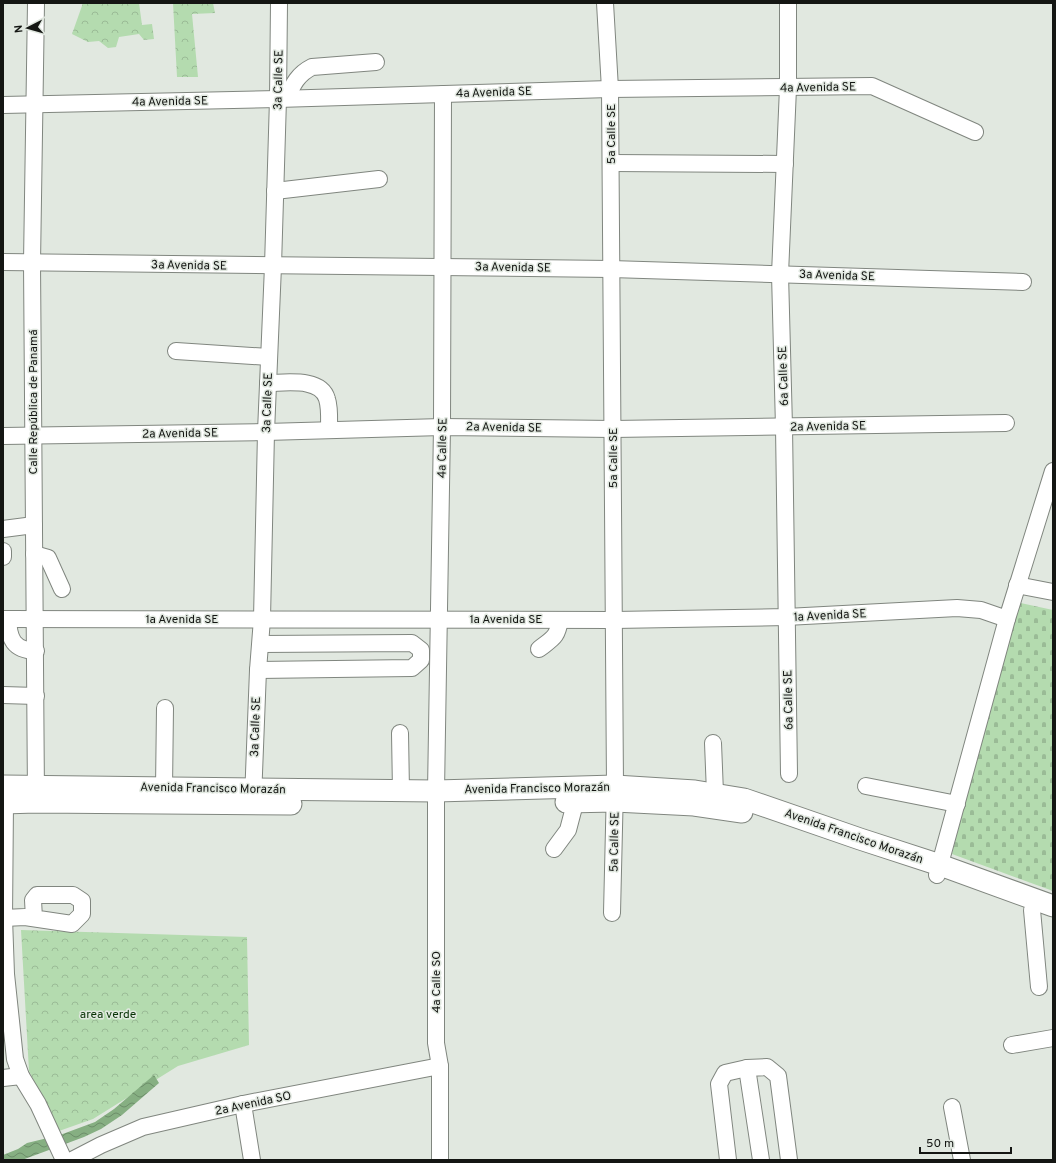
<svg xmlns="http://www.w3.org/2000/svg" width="1056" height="1163" font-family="Overpass,sans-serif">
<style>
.forest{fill:url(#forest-crowns)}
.cemetery{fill:url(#cemetery-stones)}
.water{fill:url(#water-waves)}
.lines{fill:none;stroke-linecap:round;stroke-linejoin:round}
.minor-casing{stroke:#80867f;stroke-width:18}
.major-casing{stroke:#80867f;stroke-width:23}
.minor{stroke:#fff;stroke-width:16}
.major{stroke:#fff;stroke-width:21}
.labels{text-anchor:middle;stroke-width:3;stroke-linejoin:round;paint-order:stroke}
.street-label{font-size:12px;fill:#141613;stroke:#e1e8e0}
.park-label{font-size:12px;fill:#083306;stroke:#e1e8e0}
</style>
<defs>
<pattern id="forest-crowns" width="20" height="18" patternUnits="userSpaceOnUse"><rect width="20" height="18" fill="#b4dbaf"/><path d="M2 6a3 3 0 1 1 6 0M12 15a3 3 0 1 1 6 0" fill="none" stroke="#9abb96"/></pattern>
<pattern id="cemetery-stones" width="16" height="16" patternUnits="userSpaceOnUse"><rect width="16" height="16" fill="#b4dbaf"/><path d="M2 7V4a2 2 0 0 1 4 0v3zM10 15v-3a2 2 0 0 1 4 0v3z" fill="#9abb96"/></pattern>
<pattern id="water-waves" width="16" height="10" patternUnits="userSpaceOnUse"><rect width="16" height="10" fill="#86af82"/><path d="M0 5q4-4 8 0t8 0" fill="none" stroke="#6c8d69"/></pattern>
</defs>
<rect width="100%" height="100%" fill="#e1e8e0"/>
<g class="forest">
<polygon points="83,3 139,3 142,25 152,24 154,39 144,40 139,34 119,37 116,47 108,48 99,41 88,42 72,34"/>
<polygon points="173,3 213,3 215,13 192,14 198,77 177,77"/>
<polygon points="21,930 247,937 249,1045 178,1066 93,1119 59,1131 29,1071"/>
</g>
<polygon class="cemetery" points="1016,602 1053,610 1053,891 952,854"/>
<polygon class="water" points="154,1075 159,1083 122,1115 101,1129 84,1137 22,1160 3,1160 3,1155 18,1149 27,1143 60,1135 95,1122 114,1109"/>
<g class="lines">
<defs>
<g id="minor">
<polyline points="36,3 32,263 36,797"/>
<polyline points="605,3 610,89 615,786 612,913"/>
<polyline points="788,3 788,88 780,274 784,427 789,774"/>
<path d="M287,98c6,-14 11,-24 25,-31l64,-5"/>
<polyline points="3,105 278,99 610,89 872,86 975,132"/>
<polyline points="611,163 785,164"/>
<polyline points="275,191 379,179"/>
<polyline points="3,262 611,269 1023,282"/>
<polyline points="176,351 269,357"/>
<path d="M268,383c17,0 53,-6 59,16 3,9 2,21 2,31"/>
<polyline points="3,436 266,432 442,427 613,429 1006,423"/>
<polyline points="3,529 34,525"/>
<polyline points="3,551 3,557"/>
<polyline points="34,554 48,558 62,589"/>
<polyline points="1017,585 1053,592"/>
<polyline points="3,619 614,620 786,617 957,608 981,610 1007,619"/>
<path d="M8,619c1,20 5,31 28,32"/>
<path d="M539,649c14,-11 18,-11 21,-29"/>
<polyline points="258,670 412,668 421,660 421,650 412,643 261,644"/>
<polyline points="3,695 36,696"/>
<polyline points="400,733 401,791"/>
<polyline points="713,743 715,793"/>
<polyline points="866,786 957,804"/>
<polyline points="164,788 165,708"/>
<polyline points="7,792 5,803 4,918 6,974 15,1059 21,1076 38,1104 64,1160"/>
<polyline points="253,799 258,670 262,619 266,432 273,266 278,99 279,3"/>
<polyline points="554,849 568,830 573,811 574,802"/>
<polyline points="937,875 1007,619 1053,471"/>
<polyline points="1032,910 1039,987"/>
<polyline points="4,918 25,917 72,924 82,914 82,901 73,895 37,895 33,900 34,918"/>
<polyline points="1012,1045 1053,1038"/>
<polyline points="747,1068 761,1160"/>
<polyline points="3,1078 21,1076"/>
<polyline points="243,1104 252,1160"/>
<polyline points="952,1107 962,1160"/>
<polyline points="72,1160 101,1145 143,1127 243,1104 440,1066"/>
<polyline points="440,1160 440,1066 436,1043 436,791 442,427 443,94"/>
<polyline points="728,1160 719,1084 725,1073 747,1068 767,1067 778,1076 789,1160"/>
</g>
<g id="major">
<polyline points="3,786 436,791 615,786 695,791 744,799 860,839 940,865 1053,906"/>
<polyline points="566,802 615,801 694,805 742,812"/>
<polyline points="3,803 36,802 291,804"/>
</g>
</defs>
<use href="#minor" class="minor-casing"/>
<use href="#major" class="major-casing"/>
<use href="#minor" class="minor"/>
<use href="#major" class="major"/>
</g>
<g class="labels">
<g class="street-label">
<text transform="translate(278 80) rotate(-89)" y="4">3a Calle SE</text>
<text transform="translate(818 87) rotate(-1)" y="4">4a Avenida SE</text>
<text transform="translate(494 92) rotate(-2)" y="4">4a Avenida SE</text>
<text transform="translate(170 101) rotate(-1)" y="4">4a Avenida SE</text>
<text transform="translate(611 134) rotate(-90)" y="4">5a Calle SE</text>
<text transform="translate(189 265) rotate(1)" y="4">3a Avenida SE</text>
<text transform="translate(513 267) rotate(1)" y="4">3a Avenida SE</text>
<text transform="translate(837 275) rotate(2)" y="4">3a Avenida SE</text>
<text transform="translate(783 376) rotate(-92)" y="4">6a Calle SE</text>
<text transform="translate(33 402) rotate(-90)" y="4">Calle República de Panamá</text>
<text transform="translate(267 403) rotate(-88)" y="4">3a Calle SE</text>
<text transform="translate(828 426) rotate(-1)" y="4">2a Avenida SE</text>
<text transform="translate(504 427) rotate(1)" y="4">2a Avenida SE</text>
<text transform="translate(180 433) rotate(-1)" y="4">2a Avenida SE</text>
<text transform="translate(442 448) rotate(-89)" y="4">4a Calle SE</text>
<text transform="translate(613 458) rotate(-90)" y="4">5a Calle SE</text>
<text transform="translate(830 615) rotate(-3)" y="4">1a Avenida SE</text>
<text x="182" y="623">1a Avenida SE</text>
<text x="506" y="623">1a Avenida SE</text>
<text transform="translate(788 700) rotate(-91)" y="4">6a Calle SE</text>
<text transform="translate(255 727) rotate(-88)" y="4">3a Calle SE</text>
<text transform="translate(213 788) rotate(1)" y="4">Avenida Francisco Morazán</text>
<text transform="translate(537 788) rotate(-1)" y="4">Avenida Francisco Morazán</text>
<text transform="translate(854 836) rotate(19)" y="4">Avenida Francisco Morazán</text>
<text transform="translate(614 842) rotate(-89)" y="4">5a Calle SE</text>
<text transform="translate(436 982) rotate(-90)" y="4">4a Calle SO</text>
<text transform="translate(253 1103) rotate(-12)" y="4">2a Avenida SO</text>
</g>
<g class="park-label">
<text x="108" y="1018">area verde</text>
</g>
</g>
<rect width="1056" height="1163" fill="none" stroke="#141613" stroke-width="8"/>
<g transform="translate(28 28) rotate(264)" stroke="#e1e8e0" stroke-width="3" paint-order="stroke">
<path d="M0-3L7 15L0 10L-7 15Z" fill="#141613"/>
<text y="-6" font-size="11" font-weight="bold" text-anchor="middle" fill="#141613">N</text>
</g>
<path d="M920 1147v6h91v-6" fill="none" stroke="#141613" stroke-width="2"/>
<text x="926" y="1147" font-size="12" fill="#141613" stroke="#e1e8e0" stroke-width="3" paint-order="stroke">50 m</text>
</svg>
